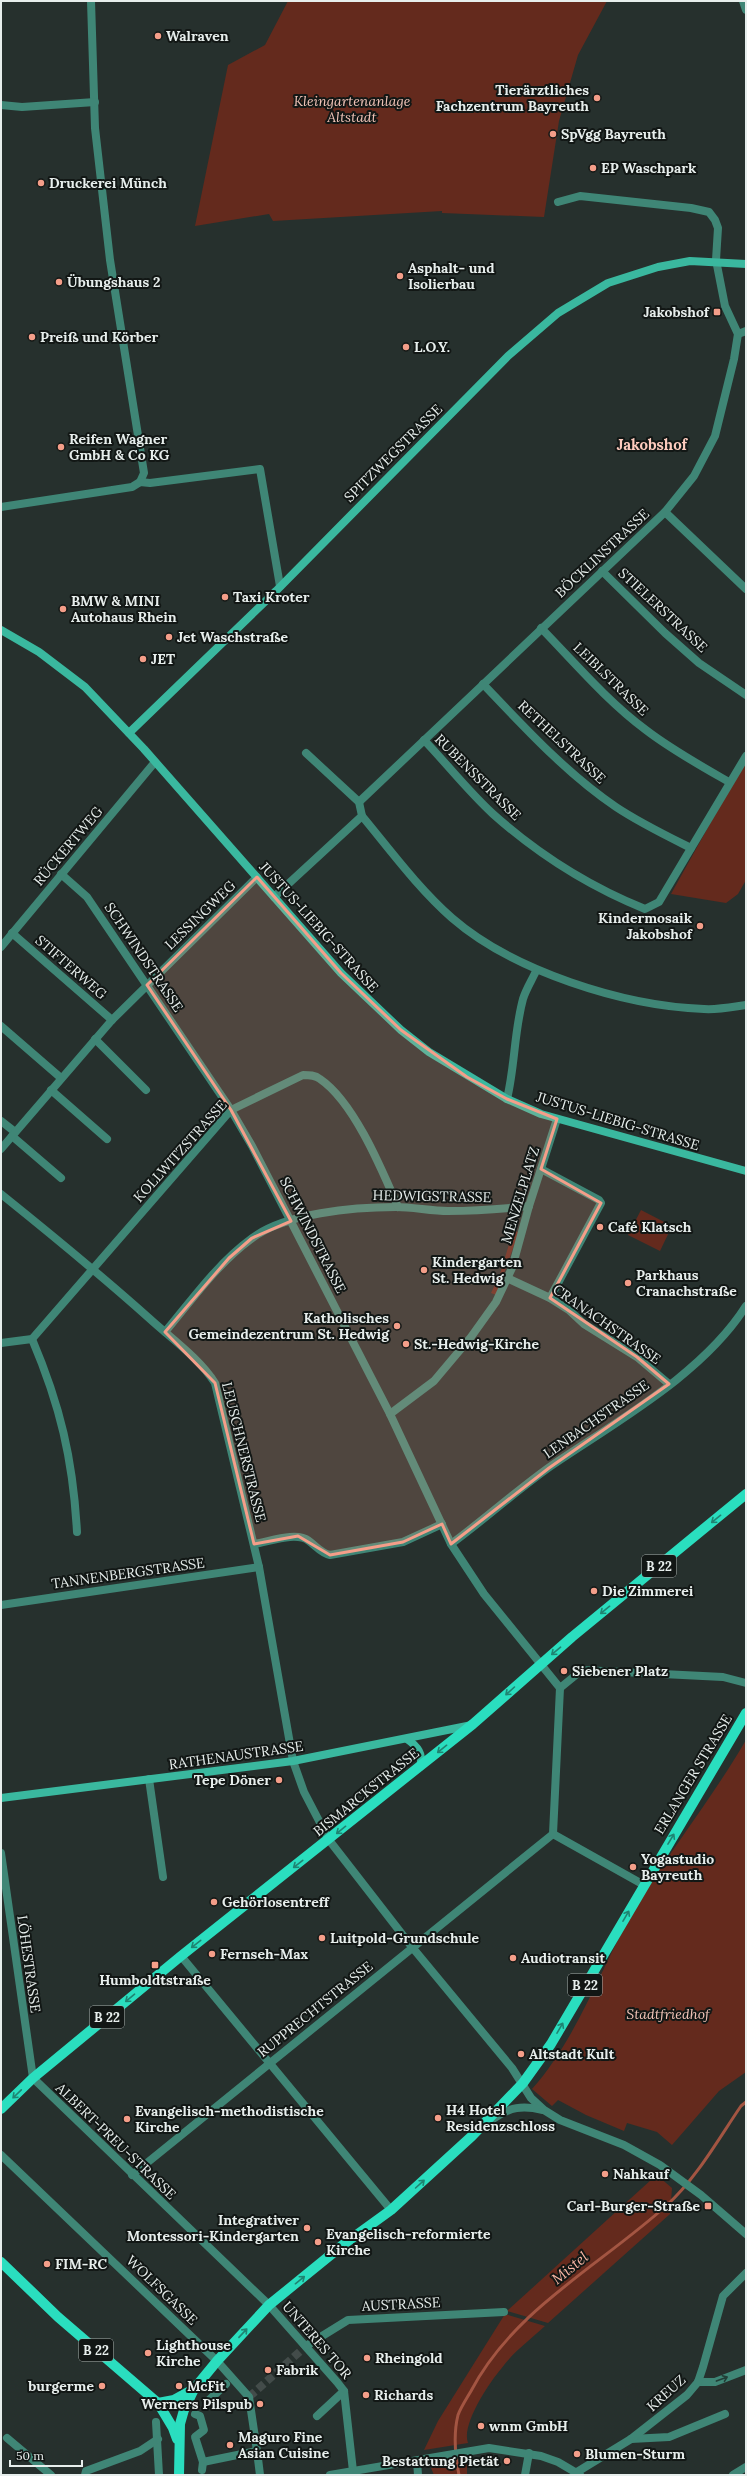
<svg xmlns="http://www.w3.org/2000/svg" width="747" height="2476" font-family="Lora,serif">
<style>
.green{fill:#642a1d}
.lines{fill:none;stroke-linecap:round;stroke-linejoin:round}
.stream{stroke:#a35542;stroke-width:3}
.street-tunnel{stroke:#434c4a;stroke-width:8;stroke-dasharray:8 4;stroke-linecap:butt}
.street{stroke:#3f8676;stroke-width:8}
.secondary{stroke:#3ab89f;stroke-width:8}
.primary{stroke:#2adebf;stroke-width:10}
.oneway{stroke:#1f8472}
.oneway2{stroke:#223e37}
.marked{fill:#f49e89;fill-opacity:0.2;stroke:#f49e89;stroke-width:3;stroke-linejoin:round}
.poi-dot{fill:#f49e89;stroke:#121715;stroke-width:1.5}
.labels{text-anchor:middle;stroke-width:4;stroke-linejoin:round;paint-order:stroke}
.shield{fill:#121715;stroke:#a7aeac;stroke-width:1}
.shield-label{font-size:13px;font-weight:bold;fill:#e7eeec}
.poi-label{font-size:14px;font-weight:bold;fill:#e7eeec;stroke:#121715;text-anchor:start}
.park-label{font-size:14px;font-style:italic;fill:#f2c4b8;stroke:#121715}
.street-label{font-size:14px;fill:#e7eeec;stroke:#121715}
.neighbourhood-label{font-size:15px;font-weight:bold;fill:#fdcbbe;stroke:#121715}
.water-label{font-size:15px;font-style:italic;fill:#fab7a5;stroke:#121715}
</style>
<rect width="100%" height="100%" fill="#26302d"/>
<g class="green">
<polygon points="288,1 607,1 578,55 559,121 544,217 442,213 442,211 273,221 269,214 195,226 228,65 265,45"/>
<polygon points="746,759 746,880 738,894 726,903 671,894"/>
<polygon points="641,1210 672,1226 660,1251 628,1235"/>
<polygon points="513,1231 519,1232 496,1295 491,1293 500,1274"/>
<path d="M746,1740v332l-27,19 -47,54 -15,-13 -30,-9 -3,8 -38,-16 -28,-15 -6,6 -20,-17c49,-55 71,-130 110,-192 33,-53 72,-102 104,-157z"/>
<polygon points="659,2177 672,2188 670,2214 548,2323 507,2311 652,2179"/>
<path d="M505,2314l40,12c-14,13 -33,27 -44,43 -12,14 -40,56 -33,74l-44,7 14,-29z"/>
<polygon points="467,2460 467,2475 434,2475 431,2468"/>
</g>
<g class="lines">
<path class="stream" d="M459,2475c-4,-20 -6,-40 -1,-60 3,-8 9,-17 13,-24 43,-82 130,-126 196,-186 29,-26 52,-67 74,-99l5,-4"/>
<polyline class="street-tunnel" points="249,2397 306,2346"/>
<g class="street">
<polyline points="91,1 95,128 110,260 144,473 140,482"/>
<polyline points="743,1 746,10"/>
<polyline points="1,105 22,107 95,102"/>
<polyline points="738,334 746,331"/>
<polyline points="1,507 132,487 140,482 150,483 260,469 280,586"/>
<polyline points="665,512 746,589"/>
<polyline points="602,571 665,633 699,663 746,695"/>
<path d="M541,628c34,35 66,73 105,102 26,20 55,36 83,52"/>
<path d="M483,684c42,44 83,89 133,123 24,16 49,28 75,41"/>
<path d="M424,740c23,24 44,51 69,74 46,41 95,72 152,95l14,-7 87,-146"/>
<polyline points="359,802 665,512 694,476 715,436 734,359 738,334 725,306 716,260 718,228 715,220 709,212 691,208 580,196 558,202"/>
<path d="M362,816c29,35 56,72 90,102 61,53 171,88 252,91 14,1 28,-2 42,-4"/>
<polyline points="61,874 87,897 231,1110 252,1146 390,1414 451,1544 484,1594 560,1688 553,1834 132,2175"/>
<polyline points="274,897 362,816 359,802 306,753"/>
<polyline points="12,933 112,1020"/>
<polyline points="1,947 155,762"/>
<polyline points="1,1026 61,1078"/>
<polyline points="95,1039 146,1090"/>
<polyline points="51,1090 107,1139"/>
<path d="M507,1099c8,-33 7,-67 16,-100 3,-10 9,-19 13,-28"/>
<polyline points="1,1121 15,1132"/>
<polyline points="12,1136 61,1178"/>
<polyline points="1,1149 112,1020 257,877"/>
<polyline points="541,1169 599,1200 601,1203 550,1298"/>
<path d="M1,1194c51,41 101,82 149,125 22,20 50,40 65,64l44,184 34,194 11,31 25,48 83,107 100,121 19,30 13,12 16,10 64,25 36,20 41,30 45,39"/>
<polyline points="507,1278 550,1298 569,1310 584,1324 637,1357 669,1384"/>
<path d="M165,1332c27,-32 52,-68 86,-93 33,-26 104,-32 145,-32 17,0 35,4 52,4 27,0 54,-2 81,-5"/>
<path d="M32,1339c28,66 41,120 45,193"/>
<path d="M1,1343l31,-4 199,-229 72,-35c6,0 12,0 17,4 34,23 62,91 78,128"/>
<polyline points="390,1414 434,1381 471,1337 496,1302 512,1268 529,1206 557,1119"/>
<path d="M254,1544c15,-2 42,-13 55,-3 7,5 12,12 21,14l73,-13 39,-18"/>
<path d="M451,1544c34,-25 66,-54 100,-78 66,-45 152,-92 195,-160"/>
<polyline points="1,1605 259,1567"/>
<polyline points="560,1688 582,1670 723,1677 746,1683"/>
<polyline points="149,1779 163,1877"/>
<polyline points="553,1834 644,1885"/>
<polyline points="1,1853 33,2078 269,2305 337,2382 344,2391 353,2471"/>
<polyline points="181,1956 391,2210"/>
<path d="M493,2119c17,-12 29,-14 50,-9"/>
<polyline points="1,2155 217,2361 249,2397 257,2451 203,2462"/>
<polyline points="306,2346 348,2320 504,2312"/>
<polyline points="698,2382 715,2382 746,2370"/>
<polyline points="208,2401 226,2384"/>
<polyline points="195,2414 200,2416 204,2430 195,2437 203,2462 202,2470"/>
<polyline points="317,2416 344,2391"/>
<polyline points="156,2422 159,2475"/>
<polyline points="7,2438 51,2475"/>
<polyline points="631,2439 669,2437 725,2414"/>
<polyline points="257,2451 260,2475"/>
<polyline points="417,2461 418,2475"/>
<polyline points="577,2472 631,2439 687,2395 698,2382 703,2367 723,2296 746,2273"/>
<polyline points="85,2475 86,2471 140,2451 158,2439"/>
<polyline points="330,2475 489,2448 541,2456 558,2462 580,2475"/>
<polyline points="525,2475 529,2453"/>
<polyline points="733,2475 746,2467"/>
</g>
<g class="secondary">
<polyline points="1,630 39,652 85,687 144,749 341,973 401,1030 429,1052 507,1099 541,1114 746,1171"/>
<polyline points="129,733 276,591 508,356 558,313 608,283 658,267 690,261 746,264"/>
<path d="M407,1739c10,7 17,15 13,28"/>
<polyline points="1,1798 293,1761 472,1725"/>
</g>
<g class="primary">
<polyline points="1,2109 33,2078 181,1956 473,1724 572,1637 746,1494"/>
<polyline points="1,2262 58,2317 158,2403 173,2428 177,2439"/>
<polyline points="158,2403 174,2400 194,2389"/>
<polyline points="179,2475 180,2424 184,2410 194,2389 217,2361 269,2305 344,2244 391,2210 472,2136 523,2083 551,2044 746,1713"/>
</g>
</g>
<defs><path id="oneway-shaft" d="M-6 0H5M1.5-3L5.5 0L1.5 3" fill="none" stroke-width="1.6" stroke-linecap="round" stroke-linejoin="round"/></defs>
<g class="oneway">
<use href="#oneway-shaft" transform="translate(716 1519) rotate(141)"/>
<use href="#oneway-shaft" transform="translate(605 1610) rotate(141)"/>
<use href="#oneway-shaft" transform="translate(556 1651) rotate(140)"/>
<use href="#oneway-shaft" transform="translate(510 1691) rotate(138)"/>
<use href="#oneway-shaft" transform="translate(442 1749) rotate(141)"/>
<use href="#oneway-shaft" transform="translate(341 1830) rotate(141)"/>
<use href="#oneway-shaft" transform="translate(671 1839) rotate(-59)"/>
<use href="#oneway-shaft" transform="translate(298 1864) rotate(142)"/>
<use href="#oneway-shaft" transform="translate(626 1916) rotate(-60)"/>
<use href="#oneway-shaft" transform="translate(196 1944) rotate(142)"/>
<use href="#oneway-shaft" transform="translate(130 1998) rotate(140)"/>
<use href="#oneway-shaft" transform="translate(560 2028) rotate(-60)"/>
<use href="#oneway-shaft" transform="translate(17 2094) rotate(136)"/>
<use href="#oneway-shaft" transform="translate(420 2184) rotate(-42)"/>
<use href="#oneway-shaft" transform="translate(300 2280) rotate(-39)"/>
<use href="#oneway-shaft" transform="translate(243 2333) rotate(-47)"/>
</g>
<use class="oneway2" href="#oneway-shaft" transform="translate(722 2379) rotate(-20)"/>
<path class="marked" d="M257,877l84,96 60,57 66,47 40,22 50,20 -16,50 60,34 -51,95 87,59 32,27 -120,84 -98,76 -9,-20 -39,18 -73,13 -32,-19 -44,8 -39,-161 -50,-51 64,-74 23,-20 39,-17 -60,-111 -84,-125z"/>
<g class="poi-dot">
<circle cx="158" cy="36" r="4"/>
<circle cx="597" cy="98" r="4"/>
<circle cx="553" cy="134" r="4"/>
<circle cx="593" cy="168" r="4"/>
<circle cx="41" cy="183" r="4"/>
<circle cx="400" cy="276" r="4"/>
<circle cx="59" cy="282" r="4"/>
<rect x="713" y="308" width="8" height="8" rx="2"/>
<circle cx="32" cy="337" r="4"/>
<circle cx="406" cy="347" r="4"/>
<circle cx="61" cy="447" r="4"/>
<circle cx="225" cy="597" r="4"/>
<circle cx="63" cy="609" r="4"/>
<circle cx="169" cy="637" r="4"/>
<circle cx="143" cy="659" r="4"/>
<circle cx="700" cy="926" r="4"/>
<circle cx="600" cy="1227" r="4"/>
<circle cx="424" cy="1270" r="4"/>
<circle cx="628" cy="1283" r="4"/>
<circle cx="397" cy="1326" r="4"/>
<circle cx="406" cy="1344" r="4"/>
<circle cx="594" cy="1591" r="4"/>
<circle cx="564" cy="1671" r="4"/>
<circle cx="279" cy="1780" r="4"/>
<circle cx="633" cy="1867" r="4"/>
<circle cx="214" cy="1902" r="4"/>
<circle cx="322" cy="1938" r="4"/>
<circle cx="212" cy="1954" r="4"/>
<circle cx="513" cy="1958" r="4"/>
<rect x="151" y="1961" width="8" height="8" rx="2"/>
<circle cx="521" cy="2054" r="4"/>
<circle cx="438" cy="2118" r="4"/>
<circle cx="127" cy="2119" r="4"/>
<circle cx="605" cy="2174" r="4"/>
<rect x="704" y="2202" width="8" height="8" rx="2"/>
<circle cx="307" cy="2228" r="4"/>
<circle cx="318" cy="2242" r="4"/>
<circle cx="47" cy="2264" r="4"/>
<circle cx="148" cy="2353" r="4"/>
<circle cx="367" cy="2358" r="4"/>
<circle cx="268" cy="2370" r="4"/>
<circle cx="102" cy="2386" r="4"/>
<circle cx="179" cy="2386" r="4"/>
<circle cx="366" cy="2395" r="4"/>
<circle cx="260" cy="2404" r="4"/>
<circle cx="481" cy="2426" r="4"/>
<circle cx="230" cy="2445" r="4"/>
<circle cx="577" cy="2454" r="4"/>
<circle cx="507" cy="2461" r="4"/>
</g>
<g class="labels">
<g class="shield">
<rect x="642" y="1555" width="34" height="22" rx="3"/>
<rect x="568" y="1974" width="34" height="22" rx="3"/>
<rect x="90" y="2006" width="34" height="22" rx="3"/>
<rect x="79" y="2339" width="34" height="22" rx="3"/>
</g>
<g class="shield-label">
<text x="659" y="1571">B 22</text>
<text x="585" y="1990">B 22</text>
<text x="107" y="2022">B 22</text>
<text x="96" y="2355">B 22</text>
</g>
<g class="poi-label">
<text x="166" y="41">Walraven</text>
<text x="589" y="95" text-anchor="end">Tierärztliches<tspan x="589" dy="16">Fachzentrum Bayreuth</tspan></text>
<text x="561" y="139">SpVgg Bayreuth</text>
<text x="601" y="173">EP Waschpark</text>
<text x="49" y="188">Druckerei Münch</text>
<text x="408" y="273">Asphalt- und<tspan x="408" dy="16">Isolierbau</tspan></text>
<text x="67" y="287">Übungshaus 2</text>
<text x="709" y="317" text-anchor="end">Jakobshof</text>
<text x="40" y="342">Preiß und Körber</text>
<text x="414" y="352">L.O.Y.</text>
<text x="69" y="444">Reifen Wagner<tspan x="69" dy="16">GmbH &amp; Co KG</tspan></text>
<text x="233" y="602">Taxi Kroter</text>
<text x="71" y="606">BMW &amp; MINI<tspan x="71" dy="16">Autohaus Rhein</tspan></text>
<text x="177" y="642">Jet Waschstraße</text>
<text x="151" y="664">JET</text>
<text x="692" y="923" text-anchor="end">Kindermosaik<tspan x="692" dy="16">Jakobshof</tspan></text>
<text x="608" y="1232">Café Klatsch</text>
<text x="432" y="1267">Kindergarten<tspan x="432" dy="16">St. Hedwig</tspan></text>
<text x="636" y="1280">Parkhaus<tspan x="636" dy="16">Cranachstraße</tspan></text>
<text x="389" y="1323" text-anchor="end">Katholisches<tspan x="389" dy="16">Gemeindezentrum St. Hedwig</tspan></text>
<text x="414" y="1349">St.-Hedwig-Kirche</text>
<text x="602" y="1596">Die Zimmerei</text>
<text x="572" y="1676">Siebener Platz</text>
<text x="271" y="1785" text-anchor="end">Tepe Döner</text>
<text x="641" y="1864">Yogastudio<tspan x="641" dy="16">Bayreuth</tspan></text>
<text x="222" y="1907">Gehörlosentreff</text>
<text x="330" y="1943">Luitpold-Grundschule</text>
<text x="220" y="1959">Fernseh-Max</text>
<text x="521" y="1963">Audiotransit</text>
<text x="155" y="1985" text-anchor="middle">Humboldtstraße</text>
<text x="529" y="2059">Altstadt Kult</text>
<text x="446" y="2115">H4 Hotel<tspan x="446" dy="16">Residenzschloss</tspan></text>
<text x="135" y="2116">Evangelisch-methodistische<tspan x="135" dy="16">Kirche</tspan></text>
<text x="613" y="2179">Nahkauf</text>
<text x="700" y="2211" text-anchor="end">Carl-Burger-Straße</text>
<text x="299" y="2225" text-anchor="end">Integrativer<tspan x="299" dy="16">Montessori-Kindergarten</tspan></text>
<text x="326" y="2239">Evangelisch-reformierte<tspan x="326" dy="16">Kirche</tspan></text>
<text x="55" y="2269">FIM-RC</text>
<text x="156" y="2350">Lighthouse<tspan x="156" dy="16">Kirche</tspan></text>
<text x="375" y="2363">Rheingold</text>
<text x="276" y="2375">Fabrik</text>
<text x="94" y="2391" text-anchor="end">burgerme</text>
<text x="187" y="2391">McFit</text>
<text x="374" y="2400">Richards</text>
<text x="252" y="2409" text-anchor="end">Werners Pilspub</text>
<text x="489" y="2431">wnm GmbH</text>
<text x="238" y="2442">Maguro Fine<tspan x="238" dy="16">Asian Cuisine</tspan></text>
<text x="585" y="2459">Blumen-Sturm</text>
<text x="499" y="2466" text-anchor="end">Bestattung Pietät</text>
</g>
<g class="park-label">
<text x="352" y="106">Kleingartenanlage<tspan x="352" dy="16">Altstadt</tspan></text>
<text x="668" y="2019">Stadtfriedhof</text>
</g>
<g class="street-label">
<text transform="translate(393 453) rotate(-45)" y="5">SPITZWEGSTRASSE</text>
<text transform="translate(602 553) rotate(-43)" y="5">BÖCKLINSTRASSE</text>
<text transform="translate(663 610) rotate(43)" y="5">STIELERSTRASSE</text>
<text transform="translate(611 679) rotate(44)" y="5">LEIBLSTRASSE</text>
<text transform="translate(562 742) rotate(43)" y="5">RETHELSTRASSE</text>
<text transform="translate(478 777) rotate(45)" y="5">RUBENSSTRASSE</text>
<text transform="translate(68 846) rotate(-50)" y="5">RÜCKERTWEG</text>
<text transform="translate(200 915) rotate(-44)" y="5">LESSINGWEG</text>
<text transform="translate(319 927) rotate(48)" y="5">JUSTUS-LIEBIG-STRASSE</text>
<text transform="translate(144 957) rotate(56)" y="5">SCHWINDSTRASSE</text>
<text transform="translate(71 967) rotate(41)" y="5">STIFTERWEG</text>
<text transform="translate(618 1121) rotate(17)" y="5">JUSTUS-LIEBIG-STRASSE</text>
<text transform="translate(180 1151) rotate(-48)" y="5">KOLLWITZSTRASSE</text>
<text transform="translate(520 1195) rotate(-73)" y="5">MENZELPLATZ</text>
<text transform="translate(432 1196) rotate(1)" y="5">HEDWIGSTRASSE</text>
<text transform="translate(313 1235) rotate(63)" y="5">SCHWINDSTRASSE</text>
<text transform="translate(607 1324) rotate(35)" y="5">CRANACHSTRASSE</text>
<text transform="translate(596 1419) rotate(-35)" y="5">LENBACHSTRASSE</text>
<text transform="translate(244 1452) rotate(76)" y="5">LEUSCHNERSTRASSE</text>
<text transform="translate(128 1573) rotate(-8)" y="5">TANNENBERGSTRASSE</text>
<text transform="translate(236 1755) rotate(-8)" y="5">RATHENAUSTRASSE</text>
<text transform="translate(693 1774) rotate(-59)" y="5">ERLANGER STRASSE</text>
<text transform="translate(366 1792) rotate(-39)" y="5">BISMARCKSTRASSE</text>
<text transform="translate(29 1964) rotate(82)" y="5">LÖHESTRASSE</text>
<text transform="translate(315 2009) rotate(-39)" y="5">RUPPRECHTSTRASSE</text>
<text transform="translate(116 2141) rotate(44)" y="5">ALBERT-PREU-STRASSE</text>
<text transform="translate(162 2290) rotate(44)" y="5">WOLFSGASSE</text>
<text transform="translate(401 2304) rotate(-3)" y="5">AUSTRASSE</text>
<text transform="translate(317 2340) rotate(49)" y="5">UNTERES TOR</text>
<text transform="translate(666 2393) rotate(-42)" y="5">KREUZ</text>
</g>
<g class="neighbourhood-label">
<text x="652" y="450">Jakobshof</text>
</g>
<g class="water-label">
<text transform="translate(570 2268) rotate(-39)" y="5">Mistel</text>
</g>
</g>
<rect width="747" height="2476" fill="none" stroke="#e7eeec" stroke-width="4"/>
<path d="M10 2460v6h72v-6" fill="none" stroke="#e7eeec" stroke-width="2"/>
<text x="16" y="2460" font-size="12" fill="#e7eeec" stroke="#121715" stroke-width="3" paint-order="stroke">50 m</text>
</svg>
